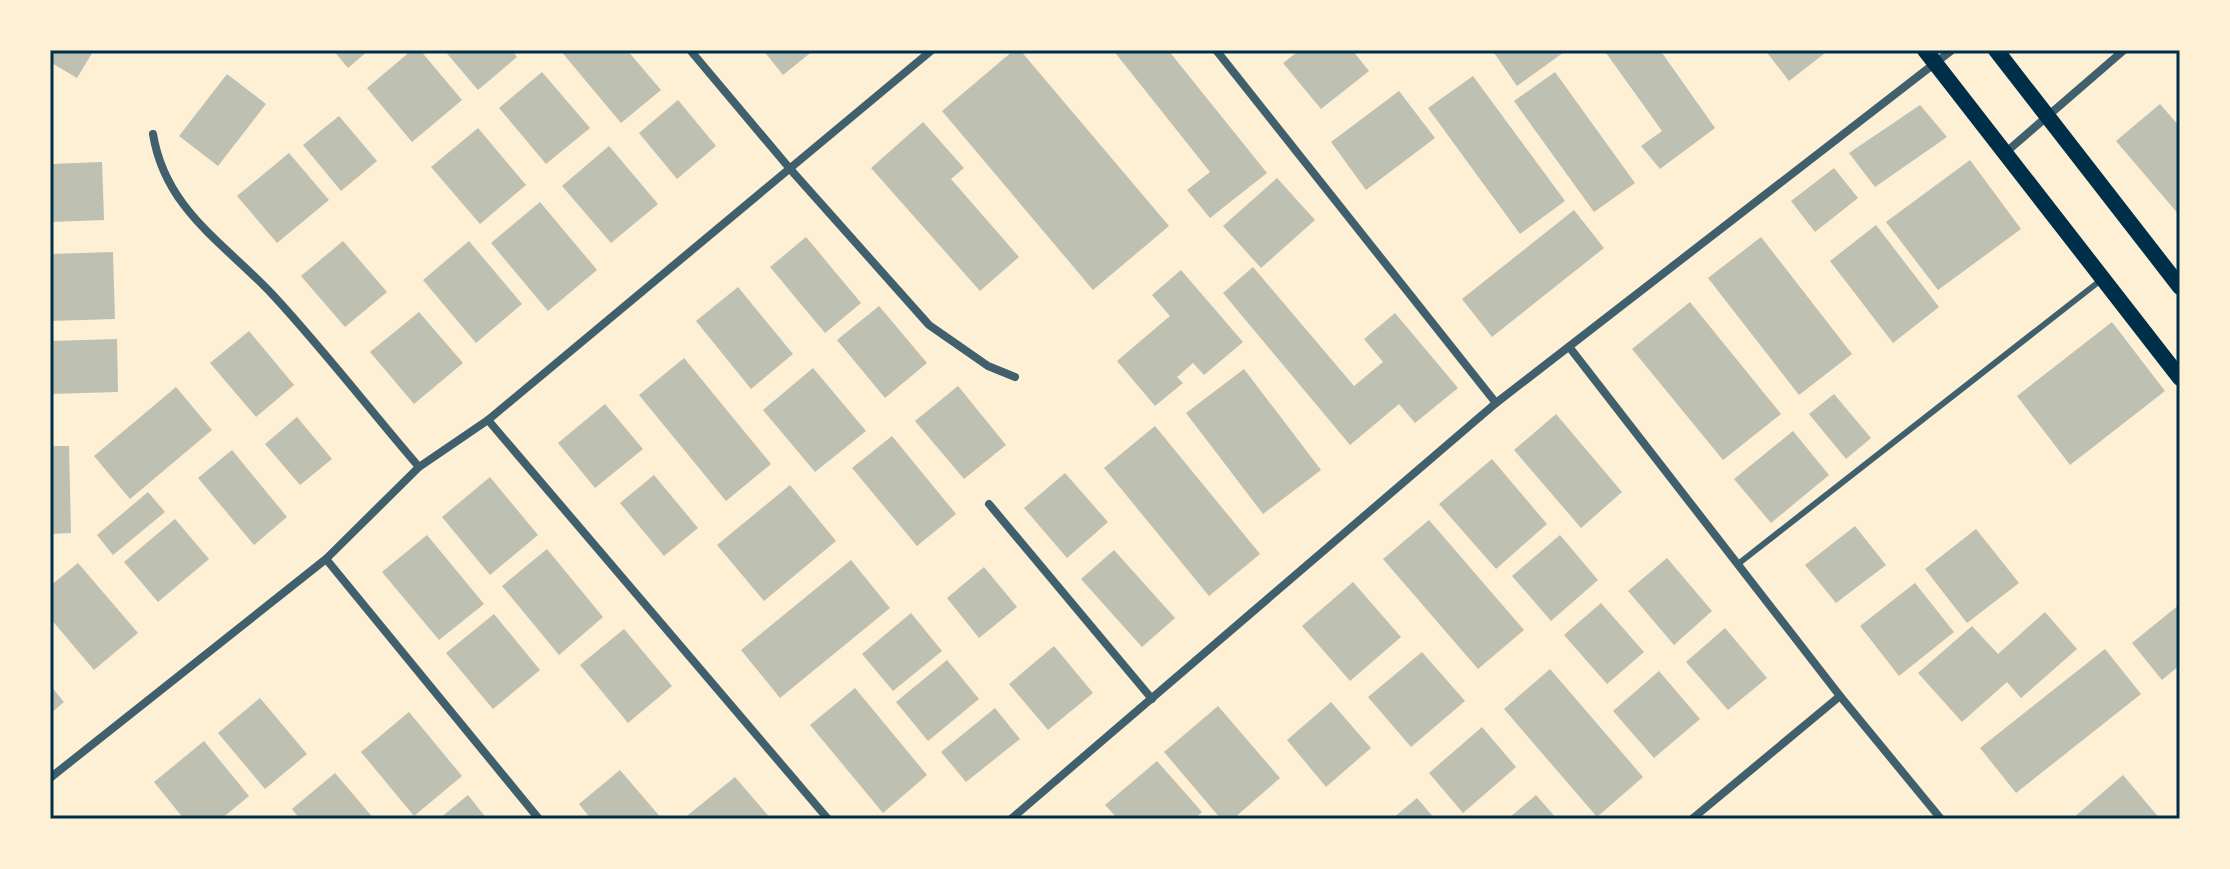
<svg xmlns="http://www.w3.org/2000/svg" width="2230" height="869" font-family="Roboto,sans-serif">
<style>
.building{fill:#bec0b2}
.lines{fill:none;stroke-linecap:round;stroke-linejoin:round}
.service{stroke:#3f606c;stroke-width:6}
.minor{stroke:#3f606c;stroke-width:8}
.secondary{stroke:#003049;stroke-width:16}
.neatline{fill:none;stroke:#003049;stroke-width:3}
</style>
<rect width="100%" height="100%" fill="#fdf0d5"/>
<g class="building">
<polygon points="50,50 94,50 77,78 50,62"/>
<polygon points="333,50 369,50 348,68"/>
<polygon points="412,50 420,50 462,100 412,142 367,88"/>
<polygon points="444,50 512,50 517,57 478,90"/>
<polygon points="560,50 627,50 661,90 621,123"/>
<polygon points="763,50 814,50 783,75"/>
<polygon points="1014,50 1020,50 1169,226 1093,290 942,111"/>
<polygon points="1113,50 1168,50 1267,173 1210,218 1187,190 1210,172"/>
<polygon points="1300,50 1352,50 1369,71 1321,109 1283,63"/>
<polygon points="1492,50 1567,50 1517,86"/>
<polygon points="1604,50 1660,50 1715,128 1660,169 1641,146 1662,131"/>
<polygon points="1765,50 1829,50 1789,81"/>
<polygon points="542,72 590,128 546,164 499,108"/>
<polygon points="1555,72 1635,183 1594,212 1514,101"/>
<polygon points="227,74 266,104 218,166 179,136"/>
<polygon points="1473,76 1565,201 1520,234 1428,108"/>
<polygon points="1399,91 1435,138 1366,190 1331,142"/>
<polygon points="678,100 716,146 677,179 639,133"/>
<polygon points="2160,104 2180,127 2180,216 2116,141"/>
<polygon points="1920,105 1947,137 1875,187 1849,153"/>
<polygon points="339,116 377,161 341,191 303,145"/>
<polygon points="923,122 964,168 951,179 1019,257 980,291 871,168"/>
<polygon points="478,128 526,185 480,224 431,167"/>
<polygon points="609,146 658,204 611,243 562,186"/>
<polygon points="289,153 329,200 277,243 237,196"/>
<polygon points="1970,160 2021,229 1938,290 1886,222"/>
<polygon points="102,162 104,220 50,222 50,164"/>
<polygon points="1834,168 1858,198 1815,232 1791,201"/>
<polygon points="1277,178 1315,220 1261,268 1223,226"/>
<polygon points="540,202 597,270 548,311 491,243"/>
<polygon points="1574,210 1604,248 1492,337 1462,299"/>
<polygon points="1876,225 1939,307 1893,343 1830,261"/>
<polygon points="806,237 861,303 825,333 770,267"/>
<polygon points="1761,237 1852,354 1799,395 1708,278"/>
<polygon points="343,241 387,292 345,327 301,276"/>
<polygon points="469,241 522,304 476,343 423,280"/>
<polygon points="113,252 115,319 50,321 50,254"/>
<polygon points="1253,267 1354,386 1383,362 1364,339 1395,313 1458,388 1415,423 1399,404 1350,445 1223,293"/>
<polygon points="1181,270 1243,342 1204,375 1193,363 1177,377 1183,383 1155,406 1117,361 1170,316 1152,295"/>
<polygon points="738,287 793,354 751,389 696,321"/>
<polygon points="1690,302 1781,414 1723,460 1632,349"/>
<polygon points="879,306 927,363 885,398 837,340"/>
<polygon points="419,312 463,363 414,404 370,352"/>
<polygon points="2112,322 2165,391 2070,465 2017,396"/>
<polygon points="249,331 294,385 256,417 210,363"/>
<polygon points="117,339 118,392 50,394 50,341"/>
<polygon points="684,358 771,464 726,501 639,395"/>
<polygon points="813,368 866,431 815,472 763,410"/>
<polygon points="1244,369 1321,470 1263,514 1186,413"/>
<polygon points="958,386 1006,445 964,479 915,421"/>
<polygon points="176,387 212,430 130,499 94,456"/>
<polygon points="1834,394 1871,438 1846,459 1809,414"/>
<polygon points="605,404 643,449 595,488 558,443"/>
<polygon points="1556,414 1622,492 1581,528 1514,450"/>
<polygon points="297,417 332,459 300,485 265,444"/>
<polygon points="1155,426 1260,554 1209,596 1104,468"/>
<polygon points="1793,431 1829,475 1771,523 1734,479"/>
<polygon points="892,436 956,514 917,546 852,468"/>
<polygon points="50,446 69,446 71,533 50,534"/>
<polygon points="232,450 287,517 254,545 198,478"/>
<polygon points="1492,459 1547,524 1496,569 1439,504"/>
<polygon points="1065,473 1108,522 1067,558 1024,508"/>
<polygon points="654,475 698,528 664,556 620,503"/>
<polygon points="490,477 538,535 490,575 442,517"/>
<polygon points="790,485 836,541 764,601 717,545"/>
<polygon points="148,492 165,512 113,555 97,535"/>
<polygon points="175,519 209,559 158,602 124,562"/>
<polygon points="1429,520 1524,630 1478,669 1383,559"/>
<polygon points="1855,526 1886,565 1836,603 1805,565"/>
<polygon points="1976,529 2019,583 1967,623 1925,569"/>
<polygon points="427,535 484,604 439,640 382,572"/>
<polygon points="1560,535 1598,580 1551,621 1512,576"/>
<polygon points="547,549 603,617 559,655 502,586"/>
<polygon points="1114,550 1175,618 1142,647 1081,579"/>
<polygon points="1667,558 1712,611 1674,645 1628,591"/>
<polygon points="851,560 890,608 780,698 741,650"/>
<polygon points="78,563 138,633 94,670 50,618 50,586"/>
<polygon points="984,567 1017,607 979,638 947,598"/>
<polygon points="1353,582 1401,637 1350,681 1302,626"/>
<polygon points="1915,583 1954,632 1899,676 1860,626"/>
<polygon points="1601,603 1644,652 1607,684 1564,635"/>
<polygon points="2180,604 2180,665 2162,680 2132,643"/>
<polygon points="2045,612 2077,649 2021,698 2007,682 1962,722 1918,673 1972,626 1998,654"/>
<polygon points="911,613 942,651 893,691 862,654"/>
<polygon points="494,614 540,670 493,709 446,653"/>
<polygon points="1725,628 1767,678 1728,710 1686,662"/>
<polygon points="624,629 672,686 628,723 580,665"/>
<polygon points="1054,646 1093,693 1048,730 1009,684"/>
<polygon points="2105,649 2141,694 2016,793 1980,748"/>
<polygon points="1422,652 1465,701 1411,747 1368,697"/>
<polygon points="947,660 979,699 928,741 896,702"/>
<polygon points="1550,669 1643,777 1597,817 1504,709"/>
<polygon points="1659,671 1700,719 1654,758 1613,711"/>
<polygon points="50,685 64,702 50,714"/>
<polygon points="855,688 927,775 883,813 810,725"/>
<polygon points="260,698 307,754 265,789 218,733"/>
<polygon points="1331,702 1371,748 1326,787 1287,740"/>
<polygon points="1218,706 1280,778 1233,819 1221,819 1164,752"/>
<polygon points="995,708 1020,739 966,782 941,752"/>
<polygon points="409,712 462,776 414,816 361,752"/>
<polygon points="1482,727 1516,767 1463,813 1429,773"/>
<polygon points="204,741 249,796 221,819 184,819 154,782"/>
<polygon points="1157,761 1202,812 1194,819 1118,819 1105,805"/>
<polygon points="620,770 662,819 591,819 579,804"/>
<polygon points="335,773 374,819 300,819 292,809"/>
<polygon points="2123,775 2160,819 2072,819"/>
<polygon points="735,777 771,819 691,819 688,815"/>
<polygon points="468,795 487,819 439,819"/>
<polygon points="1536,795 1557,819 1508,819"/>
<polygon points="1417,798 1435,819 1392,819"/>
</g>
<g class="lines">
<polyline class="service" points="1738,564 2101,280"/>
<g class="minor">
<polyline points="690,50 791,170 929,325 988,366 1015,377"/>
<polyline points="1216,50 1496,403"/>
<path d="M153,134c12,75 71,109 119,160 51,55 98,116 147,173"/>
<polyline points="2005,153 2124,50"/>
<polyline points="1570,348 1840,696 1941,819"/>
<polyline points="488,420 828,819"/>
<polyline points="989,504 1152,699"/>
<polyline points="326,559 539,819"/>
<polyline points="50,778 326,559 419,467 488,420 932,50"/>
<polyline points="1011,819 1496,403 1952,50"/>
<polyline points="1692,819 1840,696"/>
</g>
<g class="secondary">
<polyline points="1925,50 2180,378"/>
<polyline points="1996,50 2180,287"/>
</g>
</g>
<rect width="2230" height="869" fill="none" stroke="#fdf0d5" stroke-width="104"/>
<rect x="52" y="52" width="2126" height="765" class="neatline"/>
</svg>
